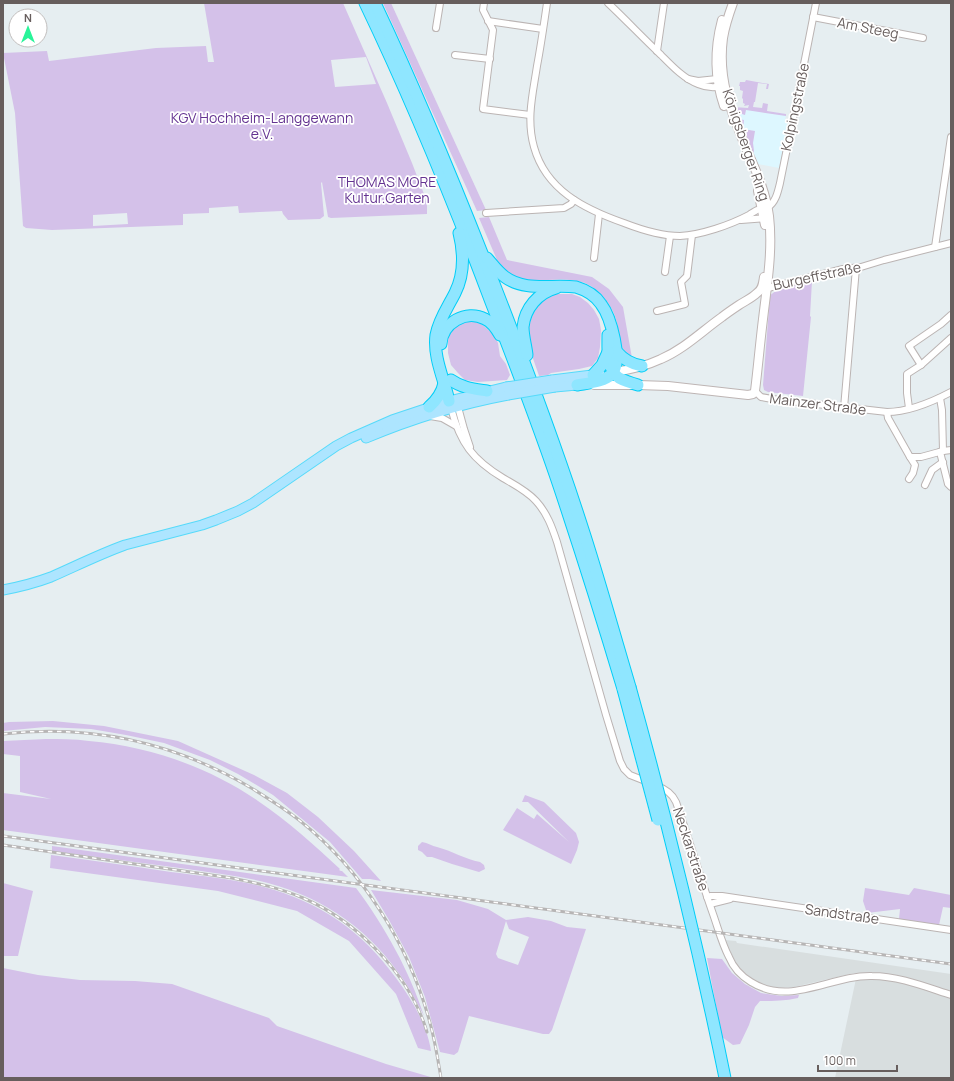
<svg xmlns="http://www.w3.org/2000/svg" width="954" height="1081" font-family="Manrope,sans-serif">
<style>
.commercial{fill:#ddf7ff}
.industrial{fill:#d8dedf}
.green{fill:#d4c1e9;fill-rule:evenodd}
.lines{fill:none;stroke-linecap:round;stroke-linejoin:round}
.minor-casing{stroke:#bbb4b3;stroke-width:8}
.secondary-casing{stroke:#beb5b4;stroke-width:10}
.primary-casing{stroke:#56dafa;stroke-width:11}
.motorway-casing{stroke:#00cef7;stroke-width:13}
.minor{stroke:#fff;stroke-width:6}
.secondary{stroke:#fff;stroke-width:8}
.primary{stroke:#ade5ff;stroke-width:9}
.motorway{stroke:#8fe6ff;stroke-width:11}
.rail-casing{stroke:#b7b5b5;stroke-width:3}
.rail{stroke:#fff;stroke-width:1.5;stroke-dasharray:4.5;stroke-linecap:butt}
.primary-bridge-casing{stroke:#56dafa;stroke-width:11;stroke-linecap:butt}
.motorway-bridge-casing{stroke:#00cef7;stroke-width:13;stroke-linecap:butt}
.primary-bridge{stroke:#ade5ff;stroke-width:9}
.motorway-bridge{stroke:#8fe6ff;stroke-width:11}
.labels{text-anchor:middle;stroke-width:3.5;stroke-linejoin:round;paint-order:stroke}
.street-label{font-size:14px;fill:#675e5d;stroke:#fff}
.park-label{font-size:14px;fill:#643391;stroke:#fff}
</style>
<rect width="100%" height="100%" fill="#e6eef1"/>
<polygon class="commercial" points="734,107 786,114 785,122 788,123 779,168 758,164"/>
<polygon class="industrial" points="725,940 736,941 737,943 951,974 951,1078 835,1078 857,974 854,973 794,987 776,988 765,985 754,980 745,973 737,965"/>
<g class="green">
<path d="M204,3h139l44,100 25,60 12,31 3,12v8l-96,4 -3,-1 -6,-35 -1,1 3,33 -4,3 -32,1 -5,-6 -1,-3 -43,2 -1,-7 -29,2v5l-26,1v11l-131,5 -26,-2 -3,-2 -8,-113 -12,-60 44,-2 2,10 107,-13 50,-2 2,16h6zM366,57l10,27 -41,3 -4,-27zM127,213l1,11 -35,2v-11z"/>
<polygon points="383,3 391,3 486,210 477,211"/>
<polygon points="746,80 769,84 768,89 766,89 767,84 758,83 755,102 754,102 753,107 762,108 763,103 768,104 767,111 786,114 786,116 746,110 745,115 736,112 734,107 748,108 749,105 744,106 745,104 743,103 743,99 742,98 743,91 740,90 740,86 739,86 740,82 745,82"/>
<polygon points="738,119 744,120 743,129 755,131 753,143 754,151 753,154"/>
<path d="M489,217l18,43 85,17 17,12 14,18 9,51c-16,-13 -11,-17 -15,-35 -3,-16 -17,-33 -32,-40 -12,-4 -24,-4 -37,-3 -4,0 -8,2 -12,1 -16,0 -30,-7 -39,-21l-18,-42z"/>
<path d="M812,281l-2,35 1,1 -8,79 -35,-4 -4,-2 -1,-5 7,-89c5,-8 32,-13 42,-15z"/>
<path d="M556,294h16l8,3 8,6 6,7 5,9 2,11 -1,17 -2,11 -6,8 -13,3 -28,4 -3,2 -9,1c-4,-13 -10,-26 -11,-40 -1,-13 8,-31 19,-38 3,-2 6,-3 9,-4z"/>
<polygon points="477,321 484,326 494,335 498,343 500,356 506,364 510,375 507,380 478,382 465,380 458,373 451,365 448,353 448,333 462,322"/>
<polygon points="53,721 104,726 178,741 254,775 287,793 318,817 354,851 381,881 370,879 362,879 330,842 273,795 238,774 210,760 164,743 126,735 91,729 45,727 3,731 3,723 9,722"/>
<path d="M46,739c14,0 28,0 43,2 59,5 120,26 169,60 30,20 56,44 82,68l-1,1 2,1h1l6,6 -345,-47v-37l48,6 -31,-7v-36l-17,-2v-13z"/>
<polygon points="525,795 544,802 576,833 579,842 577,850 571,864 503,830 517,808 534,819 537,814 569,842 528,802 522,802"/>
<path d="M422,842c6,1 10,4 15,5 15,4 28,12 43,15l4,3 1,4 -6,3 -27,-8 -20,-7h-5l-5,-5 -4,-2v-4z"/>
<path d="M52,846l304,42c28,37 54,84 68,128 -6,-11 -12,-23 -19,-34 -34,-51 -78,-83 -137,-99 -26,-7 -54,-10 -81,-14 -45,-6 -90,-12 -135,-18z"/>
<path d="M51,855c40,5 80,11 120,17 31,4 63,7 93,15 56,15 98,44 132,91 12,16 23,34 30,53 2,6 4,13 5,20l-13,-3 -22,-54 -47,-53 -52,-30 -79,-20 -168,-23z"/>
<polygon points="3,883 33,891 18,956 3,956"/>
<polygon points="865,888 909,895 914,888 951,895 951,908 943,907 939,925 899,919 900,909 867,913 863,901"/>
<path d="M371,890l86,10 31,9 18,11 22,-3 23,4 16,6 19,2 -34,101 -3,4h-6l-74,-18 -11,36 -4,3 -14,-3 -15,-55 -16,-40 -20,-37zM506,921l3,8 20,8 -11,28 -20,-7 -2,-4z"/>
<path d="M707,958l15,1 10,14 13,11 16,9 21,3 17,-1 -1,3c-13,3 -25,3 -38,3l-5,6 -6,18 -9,19 -7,1 -11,-8z"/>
<polygon points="3,968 38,975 80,980 135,981 172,984 269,1018 277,1026 386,1064 434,1078 3,1078"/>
</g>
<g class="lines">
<defs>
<g id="minor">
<polyline points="484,3 483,10 493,30 483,109 530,115"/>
<path d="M547,3c-3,21 -6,42 -10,63 -4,27 -11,53 -3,81 12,43 50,62 90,76 18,7 37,13 56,13 21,-1 50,-11 69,-21 2,-2 5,-3 8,-5 3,-1 8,-1 11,-3 8,-5 10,-16 12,-24l25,-124 11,-56"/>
<path d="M608,3c18,17 35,35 53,52 10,10 23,24 37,29 7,3 16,4 24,2"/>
<polyline points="813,17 923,38"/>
<polyline points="488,21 543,29"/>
<polyline points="436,28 440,3"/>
<polyline points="657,51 664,3"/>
<polyline points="455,55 490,59"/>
<polyline points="688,79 698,81 717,79 720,80"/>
<polyline points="486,213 564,208 571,204 574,200"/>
<polyline points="741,220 767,218"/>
<polyline points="935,247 951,137"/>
<polyline points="594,258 599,214"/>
<polyline points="665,272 670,236"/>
<polyline points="764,286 768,288 843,269 861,267 884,260 951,243"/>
<polyline points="657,311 685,304 681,282 687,276 692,235"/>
<polyline points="921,365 909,346 941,324 951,315"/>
<path d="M755,391l6,6 11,2 115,13c22,0 45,-10 64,-20"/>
<polyline points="940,398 942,410 943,451"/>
<polyline points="458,407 464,429 470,447"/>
<path d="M451,408c9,35 22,52 52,70 12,7 24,13 33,23 11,12 16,26 21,41l49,173 14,46 4,8 6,6 18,7"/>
<polyline points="844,408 856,268"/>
<polyline points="909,408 907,393 907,374 921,365 951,338"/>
<polyline points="887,412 888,418 910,457 921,457 943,451 951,450"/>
<polyline points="430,416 442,418 456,426"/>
<polyline points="940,452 948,484 951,487"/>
<polyline points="909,479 913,473 915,465 910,457"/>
<polyline points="925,485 932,470 943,462"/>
<path d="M657,786c9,3 15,7 19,16 13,37 24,75 37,112 5,14 9,30 16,43 4,10 12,19 22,25 40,25 79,-7 121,-6 27,0 54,11 79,19"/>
<polyline points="707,897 711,896 722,896 951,930"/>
<polyline points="710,904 730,899"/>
</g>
<g id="secondary">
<path d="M722,20c-8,30 -8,57 2,86"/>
<polyline points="758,191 765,225"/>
<path d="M613,372c17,-2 33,-6 48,-13 23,-10 40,-27 61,-42 5,-4 11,-8 17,-12 6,-4 13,-7 18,-12 6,-4 6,-10 7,-16"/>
<path d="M594,385h44l30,1 80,9 5,-1 2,-3c3,-24 5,-48 8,-72 4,-34 10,-69 6,-103 -3,-22 -11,-41 -20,-61 -16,-39 -32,-73 -26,-117 2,-12 6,-24 10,-35"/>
</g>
<g id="primary">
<polyline points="552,380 600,374"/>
<polyline points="555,387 577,385"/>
<path d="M366,438c45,-19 94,-34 142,-43"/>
<path d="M3,590c16,-3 32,-7 48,-13 25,-11 49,-23 74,-32l77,-20 14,-5 22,-9 15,-8 83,-57 15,-8 41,-18 57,-19 57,-14"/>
</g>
<g id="motorway">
<path d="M365,3c47,98 88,198 126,299 24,62 48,124 69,187 22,66 43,133 63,200"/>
<path d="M375,3c45,95 85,193 123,291 31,80 61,160 87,242 16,50 30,101 45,151"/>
<path d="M487,258c6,7 11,14 18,19 20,15 47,7 71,10 10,3 19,8 25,17 10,13 22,57 11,70 -8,8 -24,9 -35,11"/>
<path d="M608,335c0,14 -2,34 11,43 6,3 12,5 19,7"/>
<path d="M441,344c1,-21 25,-35 44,-25 7,3 11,9 15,16"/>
<path d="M616,351c8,9 15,13 26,15"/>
<path d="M527,355c-1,-9 -4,-19 -4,-28 2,-19 15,-34 33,-39"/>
<polyline points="593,375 602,365 608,352"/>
<path d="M451,380c11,8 23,9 36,11"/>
<path d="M449,401c-5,-22 -16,-44 -13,-66 3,-16 12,-28 19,-42 10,-20 9,-40 4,-60"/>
<path d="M429,407c8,-7 13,-14 15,-24"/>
</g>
</defs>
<use href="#minor" class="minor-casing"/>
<use href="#secondary" class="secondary-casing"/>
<use href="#primary" class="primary-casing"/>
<use href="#motorway" class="motorway-casing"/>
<use href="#minor" class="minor"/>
<use href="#secondary" class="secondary"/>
<use href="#primary" class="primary"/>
<use href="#motorway" class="motorway"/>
<defs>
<g id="rail">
<path d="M3,734c89,-10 173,9 250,55 16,10 32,20 46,31 64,51 110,125 131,203 5,18 8,37 11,55"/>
<polyline points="3,836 951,964"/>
<path d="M3,845l229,33c24,5 48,10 71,20 54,23 107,77 124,134"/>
</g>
</defs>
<use href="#rail" class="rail-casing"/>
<use href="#rail" class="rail"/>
<defs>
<g id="primary-bridge">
<polyline points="506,387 552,380"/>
<polyline points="508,395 555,387"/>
</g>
<g id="motorway-bridge">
<path d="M630,687c36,129 68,259 95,391"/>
<polyline points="623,689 658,820"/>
</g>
</defs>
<use href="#primary-bridge" class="primary-bridge-casing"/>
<use href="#motorway-bridge" class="motorway-bridge-casing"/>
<use href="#primary-bridge" class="primary-bridge"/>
<use href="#motorway-bridge" class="motorway-bridge"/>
</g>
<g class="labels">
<g class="street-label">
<text transform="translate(868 28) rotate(11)" y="5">Am Steeg</text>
<text transform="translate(795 107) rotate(-78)" y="5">Kolpingstraße</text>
<text transform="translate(746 145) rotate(71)" y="5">Königsberger Ring</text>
<text transform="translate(817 276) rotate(-12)" y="5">Burgeffstraße</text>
<text transform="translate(818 404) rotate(7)" y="5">Mainzer Straße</text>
<text transform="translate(691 849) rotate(72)" y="5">Neckarstraße</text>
<text transform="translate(842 914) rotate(8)" y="5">Sandstraße</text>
</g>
<g class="park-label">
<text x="262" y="123">KGV Hochheim-Langgewann<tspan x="262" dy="16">e.V.</tspan></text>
<text x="387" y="187">THOMAS MORE<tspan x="387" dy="16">Kultur.Garten</tspan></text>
</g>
</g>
<rect width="954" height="1081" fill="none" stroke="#675e5d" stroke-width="8"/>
<g transform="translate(28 28)"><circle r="19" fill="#ffffff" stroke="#c2bfbe"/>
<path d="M0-3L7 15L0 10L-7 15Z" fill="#29f499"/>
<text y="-6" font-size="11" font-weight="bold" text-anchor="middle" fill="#675e5d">N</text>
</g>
<path d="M818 1065v6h79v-6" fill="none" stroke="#675e5d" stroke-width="2"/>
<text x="824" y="1065" font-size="12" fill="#675e5d" stroke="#ffffff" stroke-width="3" paint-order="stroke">100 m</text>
</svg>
